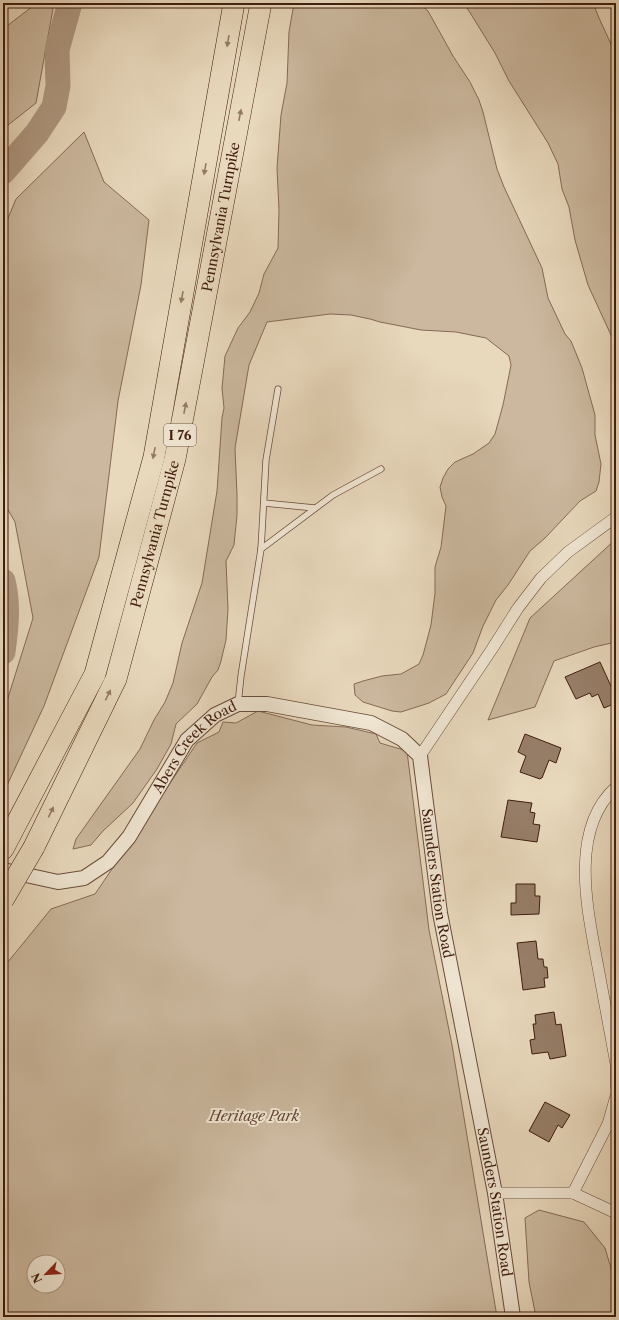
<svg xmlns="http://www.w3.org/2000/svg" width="619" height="1320" font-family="'Libre Caslon Text',serif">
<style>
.green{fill:#cbb89e;stroke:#866a56;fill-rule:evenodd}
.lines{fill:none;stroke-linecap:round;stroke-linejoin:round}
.river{stroke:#af9881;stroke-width:25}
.building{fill:#977e68;stroke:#401d0e}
.service-casing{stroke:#6a4c3a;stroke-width:7}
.minor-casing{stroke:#6a4c3a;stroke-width:12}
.tertiary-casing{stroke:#6a4c3a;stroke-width:16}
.motorway-casing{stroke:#401d0e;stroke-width:22}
.service{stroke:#f0e6d3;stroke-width:5.5}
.minor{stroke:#f0e6d3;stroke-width:11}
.tertiary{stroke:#f0e6d3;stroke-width:14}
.motorway{stroke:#e8d8bc;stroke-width:21}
.motorway-bridge-casing{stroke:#401d0e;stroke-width:22;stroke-linecap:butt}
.motorway-bridge{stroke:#e8d8bc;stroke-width:21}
.oneway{fill:#947a65}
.labels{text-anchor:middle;stroke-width:4;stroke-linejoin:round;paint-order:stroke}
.shield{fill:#f0e6d3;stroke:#755949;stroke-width:1}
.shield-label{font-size:13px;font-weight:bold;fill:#401d0e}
.street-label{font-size:14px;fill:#401d0e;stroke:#f0e6d3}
.park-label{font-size:14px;font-style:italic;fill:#634432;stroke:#f0e6d3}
</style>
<rect width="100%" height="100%" fill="#e8d8bc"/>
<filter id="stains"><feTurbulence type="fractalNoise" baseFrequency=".005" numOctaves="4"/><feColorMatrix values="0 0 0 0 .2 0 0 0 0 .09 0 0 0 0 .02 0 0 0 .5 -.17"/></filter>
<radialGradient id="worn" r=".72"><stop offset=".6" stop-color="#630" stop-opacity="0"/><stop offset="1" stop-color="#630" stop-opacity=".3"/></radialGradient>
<g class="green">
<polygon points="37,3 54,3 36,103 3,129 3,29"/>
<polygon points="294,3 419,3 428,11 453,56 470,82 479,100 483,112 497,169 504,187 542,268 548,298 565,334 571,341 582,368 595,415 595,435 601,464 599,482 596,491 580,501 545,538 530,551 508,585 496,600 483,626 473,653 446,694 429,703 401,712 392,711 363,702 355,695 354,684 363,681 382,676 401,674 419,664 423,655 431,625 435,593 435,567 441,547 446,506 442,497 440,487 443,478 448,469 455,462 473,454 489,443 495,434 503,405 511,365 509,356 486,338 456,332 421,330 380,322 370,319 351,315 330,314 267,322 249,365 235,448 237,495 237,515 234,545 226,561 228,609 226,640 221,661 218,670 212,677 197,704 176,724 171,744 157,769 133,803 103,831 91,845 73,849 76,839 140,749 154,720 165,702 173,683 182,643 202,583 217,491 222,418 224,408 222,388 225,356 238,328 250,312 259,293 264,274 278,248 279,210 277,168 281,115 287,83 289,32"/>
<polygon points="464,3 593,3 599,18 616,55 616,346 588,285 575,240 569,207 562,189 558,164 548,143 509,81 495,53"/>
<polygon points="84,132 104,182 149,220 141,285 118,401 99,557 44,706 3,794 3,705 7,701 33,618 15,522 3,501 3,230 16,199"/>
<polygon points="616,539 616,642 594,647 554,661 535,707 488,720 530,618"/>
<path d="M258,711l54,14 34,2 30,7 4,9 27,8 22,179 23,115 45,272h-494v-349l48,-59 44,-15 32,-47 70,-104 22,-11 4,-10 13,1zM34,1262h24v24h-24z"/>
<polygon points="539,1210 584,1222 605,1248 616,1285 616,1306 608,1317 536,1317 529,1282 525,1218"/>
</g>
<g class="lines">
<g class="river">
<polyline points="3,172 37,133 54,107 58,86 57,50 70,3"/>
<path d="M3,581c6,23 3,49 0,71"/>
</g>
</g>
<g class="building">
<polygon points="600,662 616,697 616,703 604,708 598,694 592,697 590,693 576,699 565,677"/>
<polygon points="525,734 561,748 556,763 549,760 542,778 541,778 540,779 520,772 526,756 518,752"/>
<polygon points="508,800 532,803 530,812 535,813 533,824 540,825 537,842 501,837"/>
<polygon points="516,884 535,884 535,896 540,896 539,914 511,915 511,903 516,903"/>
<polygon points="536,941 538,959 543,959 544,967 547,967 548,978 544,978 545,987 523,990 517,943"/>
<polygon points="554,1012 556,1025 561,1024 566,1056 550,1059 548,1052 532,1054 530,1040 535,1039 533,1024 536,1024 535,1015"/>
<polygon points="545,1102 570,1115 562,1128 558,1125 549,1142 529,1131"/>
</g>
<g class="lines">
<defs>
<g id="service">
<polyline points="264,503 315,508"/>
<polyline points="261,549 333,495 381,469"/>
<polyline points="238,704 241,676 261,549 266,460 278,389"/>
</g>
<g id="minor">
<polyline points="420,756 492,649 518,608 541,578 568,552 616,517"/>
<path d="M616,787c-48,43 -28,125 -18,180 6,33 12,65 18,97v22"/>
<polyline points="495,1193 573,1193 616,1213"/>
<polyline points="573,1193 608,1124 616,1096"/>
</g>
<g id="tertiary">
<path id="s1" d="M3,870l55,12 26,-4 24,-16 21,-25 58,-97 28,-25 23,-11h29l104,19 31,16 18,17 20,157 55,280 18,124"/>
</g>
<g id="motorway">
<path id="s2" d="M34,847l82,-168 59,-220 86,-456"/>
<polyline points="3,849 95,674 154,457 234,3"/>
</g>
</defs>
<use href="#service" class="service-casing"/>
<use href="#minor" class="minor-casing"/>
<use href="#tertiary" class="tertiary-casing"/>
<use href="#motorway" class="motorway-casing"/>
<use href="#service" class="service"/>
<use href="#minor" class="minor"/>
<use href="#tertiary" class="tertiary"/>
<use href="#motorway" class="motorway"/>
<defs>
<polyline id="motorway-bridge" points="3,900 34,847"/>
</defs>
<use href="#motorway-bridge" class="motorway-bridge-casing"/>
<use href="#motorway-bridge" class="motorway-bridge"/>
</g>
<defs><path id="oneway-solid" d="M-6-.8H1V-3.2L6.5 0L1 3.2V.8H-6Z"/></defs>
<g class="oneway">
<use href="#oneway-solid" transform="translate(228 41) rotate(100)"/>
<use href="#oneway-solid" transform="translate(240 115) rotate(-79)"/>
<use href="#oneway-solid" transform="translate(205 169) rotate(100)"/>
<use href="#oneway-solid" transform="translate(182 297) rotate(100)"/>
<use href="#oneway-solid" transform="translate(185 408) rotate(-79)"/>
<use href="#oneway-solid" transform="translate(154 453) rotate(101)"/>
<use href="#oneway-solid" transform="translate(108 695) rotate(-64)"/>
<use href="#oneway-solid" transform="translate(51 812) rotate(-64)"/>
</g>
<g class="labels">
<rect class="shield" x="164" y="424" width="32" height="22" rx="3"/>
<g class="shield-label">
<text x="180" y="440">I 76</text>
</g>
<g class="street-label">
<text dy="5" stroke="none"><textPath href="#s2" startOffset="661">Pennsylvania Turnpike</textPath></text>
<text dy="5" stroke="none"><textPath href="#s2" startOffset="337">Pennsylvania Turnpike</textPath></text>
<text dy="5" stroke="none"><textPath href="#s1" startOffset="257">Abers Creek Road</textPath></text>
<text dy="5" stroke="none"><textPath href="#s1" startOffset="643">Saunders Station Road</textPath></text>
<text dy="5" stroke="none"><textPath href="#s1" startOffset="967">Saunders Station Road</textPath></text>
</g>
<g class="park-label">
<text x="254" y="1121">Heritage Park</text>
</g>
</g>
<rect width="619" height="1320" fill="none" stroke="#e8d8bc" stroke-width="16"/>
<rect x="4" y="4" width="611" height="1312" fill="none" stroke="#401d0e" stroke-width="2"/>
<rect x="8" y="8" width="603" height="1304" fill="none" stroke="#401d0e"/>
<g transform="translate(46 1274) rotate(245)"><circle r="19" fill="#f0e6d3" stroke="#aa9684"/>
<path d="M0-3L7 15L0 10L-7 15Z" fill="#8f2418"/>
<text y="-6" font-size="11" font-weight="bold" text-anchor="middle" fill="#401d0e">N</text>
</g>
<rect width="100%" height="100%" filter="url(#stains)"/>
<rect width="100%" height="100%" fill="url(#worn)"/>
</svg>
